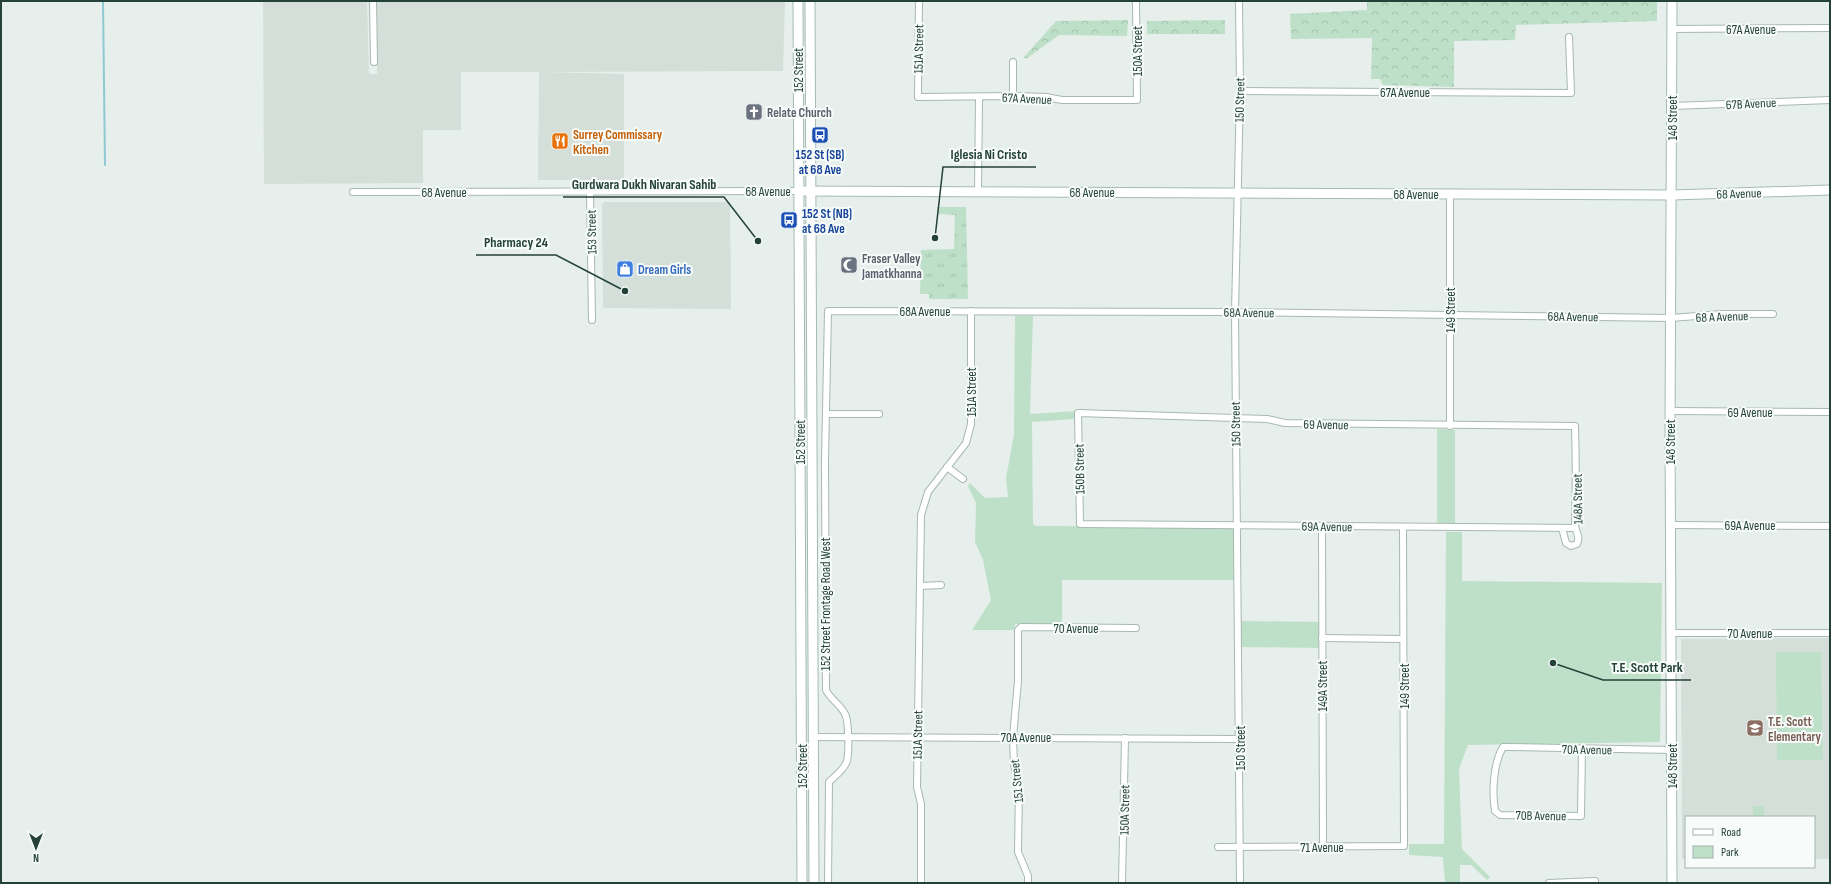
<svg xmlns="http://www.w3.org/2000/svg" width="1831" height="884" font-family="'Sofia Sans Condensed',sans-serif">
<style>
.built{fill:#d4dfda}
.grass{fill:url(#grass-tufts)}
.forest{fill:url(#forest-crowns)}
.cemetery{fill:url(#cemetery-stones)}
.park{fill:#bfe0c8}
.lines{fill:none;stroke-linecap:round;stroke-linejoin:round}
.stream{stroke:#8ec9d4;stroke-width:2}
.street-casing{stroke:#a8b8b2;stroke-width:8}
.secondary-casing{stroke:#a4bbb3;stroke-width:11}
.street{stroke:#fff;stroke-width:6}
.secondary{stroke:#fff;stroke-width:9}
.labels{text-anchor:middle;stroke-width:4;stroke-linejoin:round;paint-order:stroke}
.street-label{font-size:13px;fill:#24423a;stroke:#f7fbf9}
.worship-label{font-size:13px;font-weight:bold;fill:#5b616d;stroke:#f7fbf9;text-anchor:start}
.food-label{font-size:13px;font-weight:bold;fill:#c56008;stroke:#f7fbf9;text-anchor:start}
.transit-label{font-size:13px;font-weight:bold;fill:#164399;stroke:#f7fbf9}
.shop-label{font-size:13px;font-weight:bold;fill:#366cbe;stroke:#f7fbf9;text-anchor:start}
.education-label{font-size:13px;font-weight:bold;fill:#785e54;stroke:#f7fbf9;text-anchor:start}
.leader{fill:none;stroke:#24423a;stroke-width:1.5}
.callout-dot{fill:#24423a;stroke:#f7fbf9;stroke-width:1.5}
.callout-label{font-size:14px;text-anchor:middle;font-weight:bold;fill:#24423a;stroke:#f7fbf9;stroke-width:4;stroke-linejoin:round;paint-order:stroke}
</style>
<defs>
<pattern id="grass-tufts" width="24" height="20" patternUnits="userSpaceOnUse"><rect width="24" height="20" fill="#bfe0c8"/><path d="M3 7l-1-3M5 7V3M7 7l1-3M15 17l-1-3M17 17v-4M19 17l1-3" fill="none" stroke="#a4c1ad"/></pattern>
<pattern id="forest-crowns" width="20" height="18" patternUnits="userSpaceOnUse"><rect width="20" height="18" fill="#bfe0c8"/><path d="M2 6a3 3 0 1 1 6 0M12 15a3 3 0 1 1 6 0" fill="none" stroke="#a4c1ad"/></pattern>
<pattern id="cemetery-stones" width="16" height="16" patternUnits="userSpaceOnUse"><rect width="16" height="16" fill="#bfe0c8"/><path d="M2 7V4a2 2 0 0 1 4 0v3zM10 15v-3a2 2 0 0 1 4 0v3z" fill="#a4c1ad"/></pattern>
</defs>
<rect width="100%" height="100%" fill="#e6efeb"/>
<g class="built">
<polygon points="263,1 367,1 369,74 377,74 377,1 785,1 783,71 541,72 624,74 624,180 538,180 539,72 461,72 461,130 423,130 423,183 264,184"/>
<polygon points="604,202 730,202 731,309 603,308 602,205"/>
<polygon points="1829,638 1830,859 1814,859 1814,817 1686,817 1686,859 1682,859 1681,639"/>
</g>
<polygon class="grass" points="937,207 966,207 968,299 929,299 929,294 920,294 921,250 954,249 955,215 938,214"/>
<g class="forest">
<polygon points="1367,1 1657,1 1657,21 1516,25 1515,40 1454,41 1454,87 1383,85 1380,79 1371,79 1372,38 1291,39 1290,14 1367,10"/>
<polygon points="1128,20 1127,36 1059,35 1026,59 1024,57 1056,21"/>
<polygon points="1225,20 1225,34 1147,34 1147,21"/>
</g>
<polygon class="cemetery" points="1829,638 1830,638 1830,871 1830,859"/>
<g class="park">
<polygon points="1015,316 1033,316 1030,414 1076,411 1075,419 1032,422 1033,524 1036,526 1235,527 1235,580 1062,580 1062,624 1015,624 1014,630 972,630 991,600 983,560 975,542 976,503 968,486 970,483 985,498 1008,497 1006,478 1014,435"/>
<polygon points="1437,429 1455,430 1455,524 1437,525"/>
<polygon points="1446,532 1462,532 1462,581 1662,583 1660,742 1468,745 1459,769 1462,849 1490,877 1487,880 1471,865 1460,865 1460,883 1445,883 1443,857 1409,855 1409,844 1444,844"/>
<polygon points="1241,621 1321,622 1320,648 1241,647"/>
<polygon points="1776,652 1821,652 1823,760 1777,760"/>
<rect x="1753" y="806" width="11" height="11"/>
</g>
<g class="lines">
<polyline class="stream" points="103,1 105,165"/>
<defs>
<g id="street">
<polyline points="373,1 374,62"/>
<polyline points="919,1 918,97 1013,96 1046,97 1062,100 1137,100 1136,1"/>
<polyline points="1239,1 1240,91 1235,312 1240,883"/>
<polyline points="1672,29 1830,28"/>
<polyline points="1013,62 1013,96"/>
<polyline points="1240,91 1571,93 1569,37"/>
<polyline points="1672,106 1830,100"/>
<polyline points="590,191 592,320"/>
<polyline points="353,192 799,191"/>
<polyline points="978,192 979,97"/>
<polyline points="1670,411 1830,412"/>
<polyline points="826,414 879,414"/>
<polyline points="1450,426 1450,194"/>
<polyline points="947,467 963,479"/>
<polyline points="1671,525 1830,526"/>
<polyline points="1322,526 1323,847"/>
<path d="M1562,528l4,15 5,3 6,-2c4,-8 -2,-12 -2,-20 1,-33 1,-65 0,-98l-290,-3 -18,-4 -189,-6 2,111 495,4"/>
<polyline points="920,586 941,585"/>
<polyline points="1671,633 1830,633"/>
<polyline points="1322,638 1403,639"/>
<polyline points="813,737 1240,739"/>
<path d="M1582,749l-1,67 -81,-1 -5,-4c-3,-18 -2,-47 8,-64h5l164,3"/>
<polyline points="1218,847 1404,846 1403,527"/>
<path d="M828,883l1,-101c6,-6 15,-12 18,-21 2,-8 2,-40 -2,-47 -5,-10 -14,-14 -19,-24l-1,-230 3,-149 407,1 436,6 51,-4h51"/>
<polyline points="921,883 921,804 917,787 921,515 928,492 966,443 971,424 971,311"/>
<polyline points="1028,883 1028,876 1018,852 1019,787 1014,765 1013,737 1018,681 1018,630 1021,627 1136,628"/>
<polyline points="1122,883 1125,738"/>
<polyline points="1549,883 1595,881 1595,883"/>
</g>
<g id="secondary">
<polyline points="798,1 802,883"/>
<polyline points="810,1 814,883"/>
<polyline points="1672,1 1670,428 1672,883"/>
<polyline points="799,191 1672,195 1830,190"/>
</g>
</defs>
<use href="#street" class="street-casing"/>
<use href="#secondary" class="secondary-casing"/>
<use href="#street" class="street"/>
<use href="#secondary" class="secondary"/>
</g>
<defs>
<symbol id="church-square" viewBox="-11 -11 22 22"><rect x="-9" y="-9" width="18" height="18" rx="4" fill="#6b7280" stroke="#f7fbf9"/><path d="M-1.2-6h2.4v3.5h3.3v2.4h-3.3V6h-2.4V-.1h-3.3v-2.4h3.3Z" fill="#fff"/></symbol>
<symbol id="bus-square" viewBox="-11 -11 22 22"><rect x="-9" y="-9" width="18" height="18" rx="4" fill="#1a4fb4" stroke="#f7fbf9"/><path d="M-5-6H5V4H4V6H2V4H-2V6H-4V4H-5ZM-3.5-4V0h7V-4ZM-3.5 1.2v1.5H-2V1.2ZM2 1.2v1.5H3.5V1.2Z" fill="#fff"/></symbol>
<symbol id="restaurant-square" viewBox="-11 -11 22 22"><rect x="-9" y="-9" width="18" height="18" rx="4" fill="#e8710a" stroke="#f7fbf9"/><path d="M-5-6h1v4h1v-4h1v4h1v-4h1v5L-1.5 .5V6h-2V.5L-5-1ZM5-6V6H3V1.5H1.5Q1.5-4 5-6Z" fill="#fff"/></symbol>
<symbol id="mosque-square" viewBox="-11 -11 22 22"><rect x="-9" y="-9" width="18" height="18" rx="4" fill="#6b7280" stroke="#f7fbf9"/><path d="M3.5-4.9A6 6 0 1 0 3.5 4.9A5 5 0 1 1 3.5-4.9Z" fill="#fff"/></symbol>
<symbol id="shop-square" viewBox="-11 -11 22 22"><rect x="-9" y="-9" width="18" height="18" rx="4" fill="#3f7fe0" stroke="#f7fbf9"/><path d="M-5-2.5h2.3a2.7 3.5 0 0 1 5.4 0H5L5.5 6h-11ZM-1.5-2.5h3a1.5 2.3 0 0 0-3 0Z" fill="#fff"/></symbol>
<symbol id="school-square" viewBox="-11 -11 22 22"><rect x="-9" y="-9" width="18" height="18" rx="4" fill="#8d6e63" stroke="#f7fbf9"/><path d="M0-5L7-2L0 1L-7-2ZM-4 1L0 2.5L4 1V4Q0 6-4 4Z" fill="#fff"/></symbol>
</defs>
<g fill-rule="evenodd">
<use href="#church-square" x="744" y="102" width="20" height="20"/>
<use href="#bus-square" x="810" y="125" width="20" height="20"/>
<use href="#restaurant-square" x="550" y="131" width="20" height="20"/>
<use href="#bus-square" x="779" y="210" width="20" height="20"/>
<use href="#mosque-square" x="839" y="255" width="20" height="20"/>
<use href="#shop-square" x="615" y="259" width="20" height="20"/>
<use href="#school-square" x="1745" y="718" width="20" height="20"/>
</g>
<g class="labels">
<g class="street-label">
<text x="1751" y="34">67A Avenue</text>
<text transform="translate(918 49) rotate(-89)" y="5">151A Street</text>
<text transform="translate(1137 51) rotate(-90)" y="5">150A Street</text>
<text transform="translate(798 70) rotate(-90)" y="5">152 Street</text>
<text x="1405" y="97">67A Avenue</text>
<text transform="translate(1027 98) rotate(3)" y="5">67A Avenue</text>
<text transform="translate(1239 100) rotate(-89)" y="5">150 Street</text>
<text transform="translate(1751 103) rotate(-3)" y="5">67B Avenue</text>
<text transform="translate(1672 118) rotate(-90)" y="5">148 Street</text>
<text x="768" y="196">68 Avenue</text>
<text x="444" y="197">68 Avenue</text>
<text x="1092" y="197">68 Avenue</text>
<text transform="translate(1739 193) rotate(-2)" y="5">68 Avenue</text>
<text x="1416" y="199">68 Avenue</text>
<text transform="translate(591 232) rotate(-91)" y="5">153 Street</text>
<text transform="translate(1450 310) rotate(-90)" y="5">149 Street</text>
<text x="925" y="316">68A Avenue</text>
<text transform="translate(1249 312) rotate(1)" y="5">68A Avenue</text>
<text transform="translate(1573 316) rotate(1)" y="5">68A Avenue</text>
<text transform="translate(1722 316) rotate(-2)" y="5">68 A Avenue</text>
<text transform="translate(971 392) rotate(-90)" y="5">151A Street</text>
<text x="1750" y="417">69 Avenue</text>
<text transform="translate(1235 424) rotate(-91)" y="5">150 Street</text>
<text transform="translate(1326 424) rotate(1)" y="5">69 Avenue</text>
<text transform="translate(800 442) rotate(-90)" y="5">152 Street</text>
<text transform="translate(1670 442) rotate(-90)" y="5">148 Street</text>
<text transform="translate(1079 469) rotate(-91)" y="5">150B Street</text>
<text transform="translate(1577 499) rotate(-91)" y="5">148A Street</text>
<text x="1750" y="530">69A Avenue</text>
<text transform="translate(1327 526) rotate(1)" y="5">69A Avenue</text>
<text transform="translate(825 604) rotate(-90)" y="5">152 Street Frontage Road West</text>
<text x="1076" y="633">70 Avenue</text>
<text x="1750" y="638">70 Avenue</text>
<text transform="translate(1322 686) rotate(-90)" y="5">149A Street</text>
<text transform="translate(1404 686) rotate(-90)" y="5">149 Street</text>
<text transform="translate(917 735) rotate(-89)" y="5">151A Street</text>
<text x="1026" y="742">70A Avenue</text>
<text transform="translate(1240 748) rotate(-90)" y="5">150 Street</text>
<text transform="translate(1587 749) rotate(1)" y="5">70A Avenue</text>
<text transform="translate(802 766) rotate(-90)" y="5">152 Street</text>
<text transform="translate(1672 766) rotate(-90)" y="5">148 Street</text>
<text transform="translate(1016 781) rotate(-96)" y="5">151 Street</text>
<text transform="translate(1124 810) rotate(-89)" y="5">150A Street</text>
<text transform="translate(1541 815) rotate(1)" y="5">70B Avenue</text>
<text x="1322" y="852">71 Avenue</text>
</g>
<g class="worship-label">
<text x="767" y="117">Relate Church</text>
<text x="862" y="263">Fraser Valley<tspan x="862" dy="15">Jamatkhanna</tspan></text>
</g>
<g class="food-label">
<text x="573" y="139">Surrey Commissary<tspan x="573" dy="15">Kitchen</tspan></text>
</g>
<g class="transit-label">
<text x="820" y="159">152 St (SB)<tspan x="820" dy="15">at 68 Ave</tspan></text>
<text x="802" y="218" text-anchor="start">152 St (NB)<tspan x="802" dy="15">at 68 Ave</tspan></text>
</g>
<g class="shop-label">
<text x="638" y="274">Dream Girls</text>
</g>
<g class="education-label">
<text x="1768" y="726">T.E. Scott<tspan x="1768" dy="15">Elementary</tspan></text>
</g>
</g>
<path class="leader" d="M935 238L943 167H1036M758 241L724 197H563M625 291L556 255H476M1553 663L1603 680H1691"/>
<g class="callout-dot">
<circle cx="935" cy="238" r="4"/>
<circle cx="758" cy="241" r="4"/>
<circle cx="625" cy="291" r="4"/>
<circle cx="1553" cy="663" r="4"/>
</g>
<g class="callout-label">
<text x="989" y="159">Iglesia Ni Cristo</text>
<text x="644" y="189">Gurdwara Dukh Nivaran Sahib</text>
<text x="516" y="247">Pharmacy 24</text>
<text x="1647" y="672">T.E. Scott Park</text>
</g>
<rect width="1831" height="884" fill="none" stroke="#24423a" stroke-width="4"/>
<rect x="1685" y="816" width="130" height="52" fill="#f7fbf9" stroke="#a3b1ad"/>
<rect x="1693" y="829" width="20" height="6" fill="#ffffff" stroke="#a3b1ad"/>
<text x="1721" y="836" font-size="12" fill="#24423a">Road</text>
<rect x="1693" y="846" width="20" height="12" fill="#bfe0c8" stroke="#a3b1ad"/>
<text x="1721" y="856" font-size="12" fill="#24423a">Park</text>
<g transform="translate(36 848) rotate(180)" stroke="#f7fbf9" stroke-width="3" paint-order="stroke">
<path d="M0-3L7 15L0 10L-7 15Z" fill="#24423a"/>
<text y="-6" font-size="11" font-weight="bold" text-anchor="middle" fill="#24423a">N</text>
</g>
</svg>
